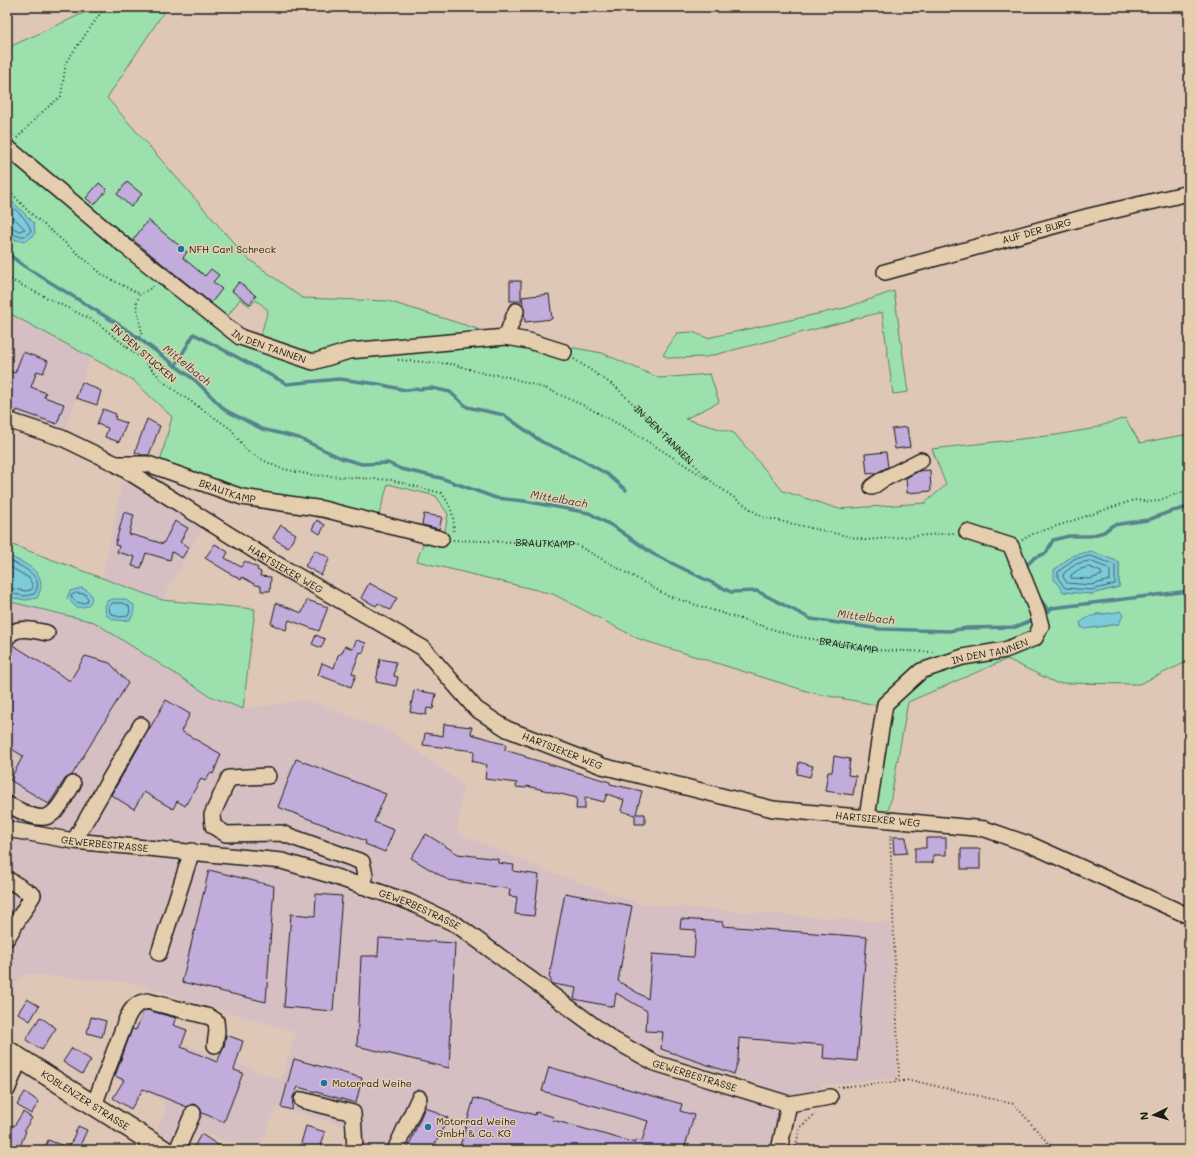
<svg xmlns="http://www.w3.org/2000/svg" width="1196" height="1157" font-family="Mali,sans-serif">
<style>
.built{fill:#d5bfc2}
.green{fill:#9ce1ad;stroke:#5c7e64;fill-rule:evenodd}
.water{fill:#7ccada;stroke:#56848e}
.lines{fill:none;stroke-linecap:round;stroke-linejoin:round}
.shore{stroke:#426268;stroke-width:1}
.stream{stroke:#56848e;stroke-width:3.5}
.building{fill:#c1acdc;stroke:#1c1c1c}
.minor-casing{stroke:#1c1c1c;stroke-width:18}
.major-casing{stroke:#1c1c1c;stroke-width:22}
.path{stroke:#1c1c1c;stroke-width:2;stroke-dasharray:1 3;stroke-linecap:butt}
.minor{stroke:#e5ceae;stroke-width:15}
.major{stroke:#e5ceae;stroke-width:19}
.poi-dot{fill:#1f6fb2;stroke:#e5ceae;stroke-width:1.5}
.labels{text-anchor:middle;stroke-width:3;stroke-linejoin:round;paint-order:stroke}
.street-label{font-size:10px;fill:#1c1c1c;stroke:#e5ceae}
.poi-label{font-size:10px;fill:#1c1c1c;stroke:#e5ceae;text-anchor:start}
.water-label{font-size:11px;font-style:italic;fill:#2f3f42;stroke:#e5ceae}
</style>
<rect width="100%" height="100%" fill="#dec7b7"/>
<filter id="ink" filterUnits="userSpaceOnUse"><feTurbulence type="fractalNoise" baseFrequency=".025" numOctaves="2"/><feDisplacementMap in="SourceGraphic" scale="8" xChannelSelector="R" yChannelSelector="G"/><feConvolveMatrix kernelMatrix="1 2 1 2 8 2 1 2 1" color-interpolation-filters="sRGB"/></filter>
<g filter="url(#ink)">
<g class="built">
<polygon points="7,312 90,357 64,433 7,414"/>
<polygon points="123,479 203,526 162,600 102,579"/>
<polygon points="7,601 94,622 210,696 243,709 306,700 389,731 463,785 457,833 550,872 641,904 892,923 897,1078 821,1085 821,1094 784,1095 770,1150 352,1150 350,1127 276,1107 259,1150 198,1132 187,1150 181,1150 154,1134 166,1112 163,1100 107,1076 126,1022 281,1080 296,1032 128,982 23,974 7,999"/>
</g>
<g class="green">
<path d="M97,7h70l-60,91 139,159 56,41 86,3 99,31 115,21 57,25 51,-4 9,28 -34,17 49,14 49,58 56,18 86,-6 21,-18 -14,-36 124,-14 35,-6 34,-11 15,25 49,-9v227l-50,23 -83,-1 -49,-24 -99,43 -20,112 -18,-1 12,-107 -69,-13 -174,-54 -86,-45 -136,-33 8,-23 18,5 5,-29 -12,-18 -48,-12 -10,34 -137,-25 -82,-27 13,-49 -39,-37 -126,-68v-79l9,7 -2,-37 -7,-2v-153zM240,299l10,7 6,-6 12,10 -8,28 -13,-6 -20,-15zM1072,556l34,2 13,4v25l-28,7 -10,-2 -27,-22zM1120,611l-2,13 -28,4 6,-14h17z"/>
<polygon points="894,291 908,392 893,394 882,312 706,357 669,358 663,355 677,333 693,332 707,338 845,308"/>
<polygon points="7,543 162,600 255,609 243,709 210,696 94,622 7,601"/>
</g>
<g class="water">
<polygon points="7,201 14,203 34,223 35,233 27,241 16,240 7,233"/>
<polygon points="1091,551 1119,562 1119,587 1091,594 1063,592 1054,579 1054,570 1072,556"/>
<path d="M7,555c19,9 44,18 30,43l-11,2 -19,-3z"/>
<path d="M81,588c16,3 14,22 -5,19l-9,-9 3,-7z"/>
<path d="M112,599h12l10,6v7l-4,8c-10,1 -16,1 -24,-5l-1,-9 2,-5z"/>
<path d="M1120,611l3,4 -4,9 -34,5 -4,-2 -1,-4c14,-12 24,-7 40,-12z"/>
</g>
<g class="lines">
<g class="shore">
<path d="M7,205c9,2 22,17 24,26l-6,5h-8l-10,-6"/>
<polyline points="7,211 25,229 19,231 7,225"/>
<polygon points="1091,556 1115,565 1115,584 1091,590 1065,588 1058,578 1058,572 1074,559"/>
<path d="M7,559c13,7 40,17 27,35l-9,2 -18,-3"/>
<polygon points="1090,561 1110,569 1110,580 1091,585 1067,583 1063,577 1064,573 1076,564"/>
<polyline points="7,565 29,578 33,587 31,590 25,591 7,588"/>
<polygon points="1089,567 1101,572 1102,575 1090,579 1071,578 1071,575 1078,570"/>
<path d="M76,593l9,1 3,5 -1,3c-6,3 -14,0 -16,-6z"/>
<polygon points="113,603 123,603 129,606 130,611 128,616 119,617 110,613 109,607"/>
</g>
<g class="stream">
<polyline points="7,253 24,266 129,331 196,381 225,410 262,429 299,438 341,458 362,464 388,463 401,469 441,478 496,498 524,501 589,513 616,528 653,554 731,592 757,591 811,619 880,629 949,631 967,628 1016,627 1035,619"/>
<polyline points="175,366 194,334 287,384 339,379 378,384 405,390 432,388 450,392 467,407 504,415 542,442 575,456 607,474 626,490"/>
<polyline points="1028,571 1027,565 1034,558 1046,553 1053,540 1069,536 1090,536 1104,532 1113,525 1148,520 1169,512 1189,507"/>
<polyline points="1040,599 1049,611"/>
<polyline points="1042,616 1052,608 1189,591"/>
</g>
</g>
<g class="building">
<polygon points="127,182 142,194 131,207 117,194"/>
<polygon points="99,183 107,190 94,205 86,198"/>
<polygon points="148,220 187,252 183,258 205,276 211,269 219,275 213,282 222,289 211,303 133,240"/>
<rect x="510" y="281" width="11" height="20"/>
<polygon points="239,282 256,296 250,304 232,291"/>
<polygon points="549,294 552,319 525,322 522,297"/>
<polygon points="23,352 48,361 43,373 37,371 31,387 46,393 44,397 64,404 57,424 17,410 16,413 7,410 7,370 15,373"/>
<polygon points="82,382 101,391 97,405 76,398"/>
<polygon points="103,409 116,414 115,419 127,423 119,442 105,437 108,428 97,424"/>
<polygon points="147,419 160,426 149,455 142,455 135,452"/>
<polygon points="907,427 910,447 895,449 892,429"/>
<polygon points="886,452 888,467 876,473 867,474 865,454"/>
<polygon points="930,470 931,491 907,493 906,478 919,471"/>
<polygon points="124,512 134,515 129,534 154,541 163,544 175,521 188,528 180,542 189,547 182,558 172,552 170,560 146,553 141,568 132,566 135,557 117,552 119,546 115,545"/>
<polygon points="424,514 442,517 439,529 422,525"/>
<polygon points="317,520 325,525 320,534 312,529"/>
<polygon points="281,525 296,534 288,548 273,538"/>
<polygon points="215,544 228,552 225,558 241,567 245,561 258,568 257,570 261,572 260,576 271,577 270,591 261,591 261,586 256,585 242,577 241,580 205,558"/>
<polygon points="315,550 330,558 321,575 305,566"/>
<polygon points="369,583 397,598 390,610 378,603 376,606 361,598"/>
<polygon points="307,600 328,607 319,631 289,620 286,630 271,624 276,603 302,613"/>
<polygon points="316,635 325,639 321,648 312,644"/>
<polygon points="356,640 366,643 363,653 360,652 352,673 356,675 351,687 318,675 322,663 334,668 338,655 342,653 345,646 353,649"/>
<polygon points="13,645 70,681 85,656 110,663 128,683 72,775 65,779 49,804 10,780 23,756 7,746 7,647"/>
<polygon points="380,659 396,662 394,676 398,677 396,686 376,682"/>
<polygon points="414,690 436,694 433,709 427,708 426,715 410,712"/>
<polygon points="166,700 190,714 181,731 221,754 213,774 210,773 205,781 201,779 185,806 177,801 173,809 144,792 134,809 111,795"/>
<polygon points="444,724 472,727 471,734 496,741 495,742 506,744 505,750 525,756 525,757 610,782 610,784 642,791 636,814 645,814 645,824 635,824 635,815 621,811 624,800 607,794 604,802 585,797 585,809 576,809 577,798 527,786 526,788 516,787 517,783 485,779 487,765 472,761 475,751 423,745 425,733 443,736"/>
<polygon points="834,756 850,759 848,775 856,776 853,795 825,791 828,772 832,772"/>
<polygon points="296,759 386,794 374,822 394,830 385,852 365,844 366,841 278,807"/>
<polygon points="799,762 813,766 810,777 797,774"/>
<polygon points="426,834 458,854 498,859 498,863 514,865 513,871 539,875 534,916 515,914 517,897 509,896 510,889 448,880 411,858"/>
<polygon points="893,837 906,837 907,853 894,854"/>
<polygon points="926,838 946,838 946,855 933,855 933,863 915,863 915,848 926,848"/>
<rect x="961" y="849" width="19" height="20"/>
<polygon points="209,870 274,886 266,1002 182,982"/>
<polygon points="565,893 632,906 618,981 648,999 652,954 694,957 696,930 680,929 681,919 723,922 723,926 867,937 857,1061 823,1058 824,1045 739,1038 738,1061 734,1074 661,1049 663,1032 646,1031 647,1011 616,993 614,1007 574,999 576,988 553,984 549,977"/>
<polygon points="316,894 342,896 333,1011 284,1007 291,914 315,916"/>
<polygon points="379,938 455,943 449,1068 357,1046 361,956 378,956"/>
<polygon points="27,999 39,1006 30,1021 18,1013"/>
<polygon points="147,1010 176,1018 173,1025 187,1030 181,1047 217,1062 224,1047 226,1035 243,1041 234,1070 243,1073 224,1122 202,1113 200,1108 196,1105 192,1104 187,1107 143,1089 131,1109 113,1098 124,1080 115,1076 132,1029 136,1030 143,1012"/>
<polygon points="40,1017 56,1028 42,1050 26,1040"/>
<polygon points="91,1017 106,1021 102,1037 87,1033"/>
<polygon points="72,1048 91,1060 82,1074 63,1062"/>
<polygon points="294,1059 362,1078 356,1103 298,1087 293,1097 292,1110 281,1107"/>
<polygon points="549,1067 682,1104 680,1111 694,1115 684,1150 459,1150 474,1098 535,1115 536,1112 554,1117 553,1120 635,1143 636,1140 642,1141 648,1121 542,1091"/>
<polygon points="25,1092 39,1102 31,1114 17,1105"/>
<polygon points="425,1107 448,1118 432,1150 407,1150"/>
<polygon points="23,1112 32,1118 24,1130 26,1131 19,1149 7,1144 7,1139 13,1125 14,1126"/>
<polygon points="78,1126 87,1130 78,1150 44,1150 48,1140 69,1148"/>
<polygon points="306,1126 325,1132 320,1150 310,1148 309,1150 299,1150"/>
<polygon points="201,1134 226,1150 199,1150 194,1147"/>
</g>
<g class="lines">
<defs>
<g id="minor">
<path id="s3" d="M7,147l118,99 115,91 73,25 36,-11 157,-14 23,4 35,11"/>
<path id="s4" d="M885,272l205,-56 99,-23"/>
<polyline points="506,337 516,311"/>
<path id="s5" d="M7,420l55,18 54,26 152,95 155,89 53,61 31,20 95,37 171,43 212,20 46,16 158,71"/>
<path id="s6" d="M116,464h32l94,33 81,12 118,30"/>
<polyline points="872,487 882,480 921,460"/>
<path d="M7,638c8,-13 26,-8 40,-5"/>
<polyline points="268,776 229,778 212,815 213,826 226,834 281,833 362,862 365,875 361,886"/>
<path d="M7,804c41,22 44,18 66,-20"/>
<path id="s7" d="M867,817l18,-113 36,-33 42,-14 42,-7 30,-12 6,-12 -4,-15 -26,-65 -44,-14"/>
<path id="s8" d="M7,829l67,12 208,20 48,14 79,27 48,23 155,114 43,24 134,41 41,-7"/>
<polyline points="74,841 141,725"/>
<polyline points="7,879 33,895 7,938"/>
<polyline points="159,953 192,851"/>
<polyline points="7,1090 20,1058"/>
<polyline points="302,1100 353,1113 355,1150"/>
<path d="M94,1105l33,-87c5,-10 9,-15 20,-17l63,16 6,4 1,10 -2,14"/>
<polyline points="177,1150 193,1113"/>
<polyline points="395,1150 419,1098"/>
<polyline points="779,1150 789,1104"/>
</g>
<g id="major">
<path id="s9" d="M7,1050l157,100"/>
</g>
</defs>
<use href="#minor" class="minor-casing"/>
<use href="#major" class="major-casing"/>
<g class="path">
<polyline points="17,138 40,114 61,96 66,62 105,7"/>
<polyline points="7,188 28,211 104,276 140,294"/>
<path d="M7,278l89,44 47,38 24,25 64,44 16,22 12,7 20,10 32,7 80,5 50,13c9,9 15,27 12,39"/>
<polyline points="127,348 142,333 136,304 140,294 155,286"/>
<path id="s1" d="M574,359l42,28 97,96 49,34 103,23 89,-7"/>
<polyline points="398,360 452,364 486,374 505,376 547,389 587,407 631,431 709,480"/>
<path id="s2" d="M453,540l122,4 93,52 126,40 83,14 58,2"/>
<polyline points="1022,540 1033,534 1134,500 1153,502 1189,490"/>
<polyline points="895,1082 910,1080 1014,1104 1054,1150"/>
<polyline points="838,1087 894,1082 899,1077 890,833"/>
<polyline points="795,1150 800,1127 816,1114"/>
</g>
<use href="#minor" class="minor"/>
<use href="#major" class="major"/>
</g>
</g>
<g class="poi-dot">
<circle cx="181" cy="249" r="4"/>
<circle cx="324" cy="1083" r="4"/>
<circle cx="428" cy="1127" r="4"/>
</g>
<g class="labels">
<g class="street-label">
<text dy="4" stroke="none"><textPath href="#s4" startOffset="157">AUF DER BURG</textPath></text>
<text dy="4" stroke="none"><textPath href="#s3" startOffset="331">IN DEN TANNEN</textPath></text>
<text transform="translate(144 353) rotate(41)" y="4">IN DEN STUCKEN</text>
<text dy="4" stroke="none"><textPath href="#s1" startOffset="118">IN DEN TANNEN</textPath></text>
<text dy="4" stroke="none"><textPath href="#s6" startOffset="116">BRAUTKAMP</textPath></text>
<text dy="4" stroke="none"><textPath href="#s2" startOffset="92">BRAUTKAMP</textPath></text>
<text dy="4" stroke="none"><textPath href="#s5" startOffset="317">HARTSIEKER WEG</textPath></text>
<text dy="4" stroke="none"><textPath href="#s2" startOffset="416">BRAUTKAMP</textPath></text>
<text dy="4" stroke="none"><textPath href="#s7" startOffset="235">IN DEN TANNEN</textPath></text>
<text dy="4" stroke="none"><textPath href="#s5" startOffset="653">HARTSIEKER WEG</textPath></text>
<text dy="4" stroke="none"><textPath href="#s5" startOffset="977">HARTSIEKER WEG</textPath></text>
<text dy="4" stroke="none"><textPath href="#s8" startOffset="99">GEWERBESTRASSE</textPath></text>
<text dy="4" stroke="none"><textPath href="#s8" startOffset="423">GEWERBESTRASSE</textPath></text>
<text dy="4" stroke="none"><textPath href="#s8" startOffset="747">GEWERBESTRASSE</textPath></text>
<text dy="4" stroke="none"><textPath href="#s9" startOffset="93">KOBLENZER STRASSE</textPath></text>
</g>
<g class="poi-label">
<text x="189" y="253">NFH Carl Schreck</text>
<text x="332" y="1087">Motorrad Weihe</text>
<text x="436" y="1125">Motorrad Weihe<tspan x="436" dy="12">GmbH &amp; Co. KG</tspan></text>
</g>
<g class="water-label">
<text transform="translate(187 365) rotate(39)" y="4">Mittelbach</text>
<text transform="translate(559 499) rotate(10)" y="4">Mittelbach</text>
<text transform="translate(866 617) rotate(7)" y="4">Mittelbach</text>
</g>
</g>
<rect width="1196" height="1157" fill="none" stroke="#e5ceae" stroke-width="24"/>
<rect x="12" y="12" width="1172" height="1133" fill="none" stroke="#1c1c1c" stroke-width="1.5" filter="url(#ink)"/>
<g transform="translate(1154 1115) rotate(265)" stroke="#e5ceae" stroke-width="3" paint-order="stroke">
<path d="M0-3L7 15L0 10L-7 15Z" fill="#1c1c1c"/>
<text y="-6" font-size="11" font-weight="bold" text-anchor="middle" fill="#1c1c1c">N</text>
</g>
</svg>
